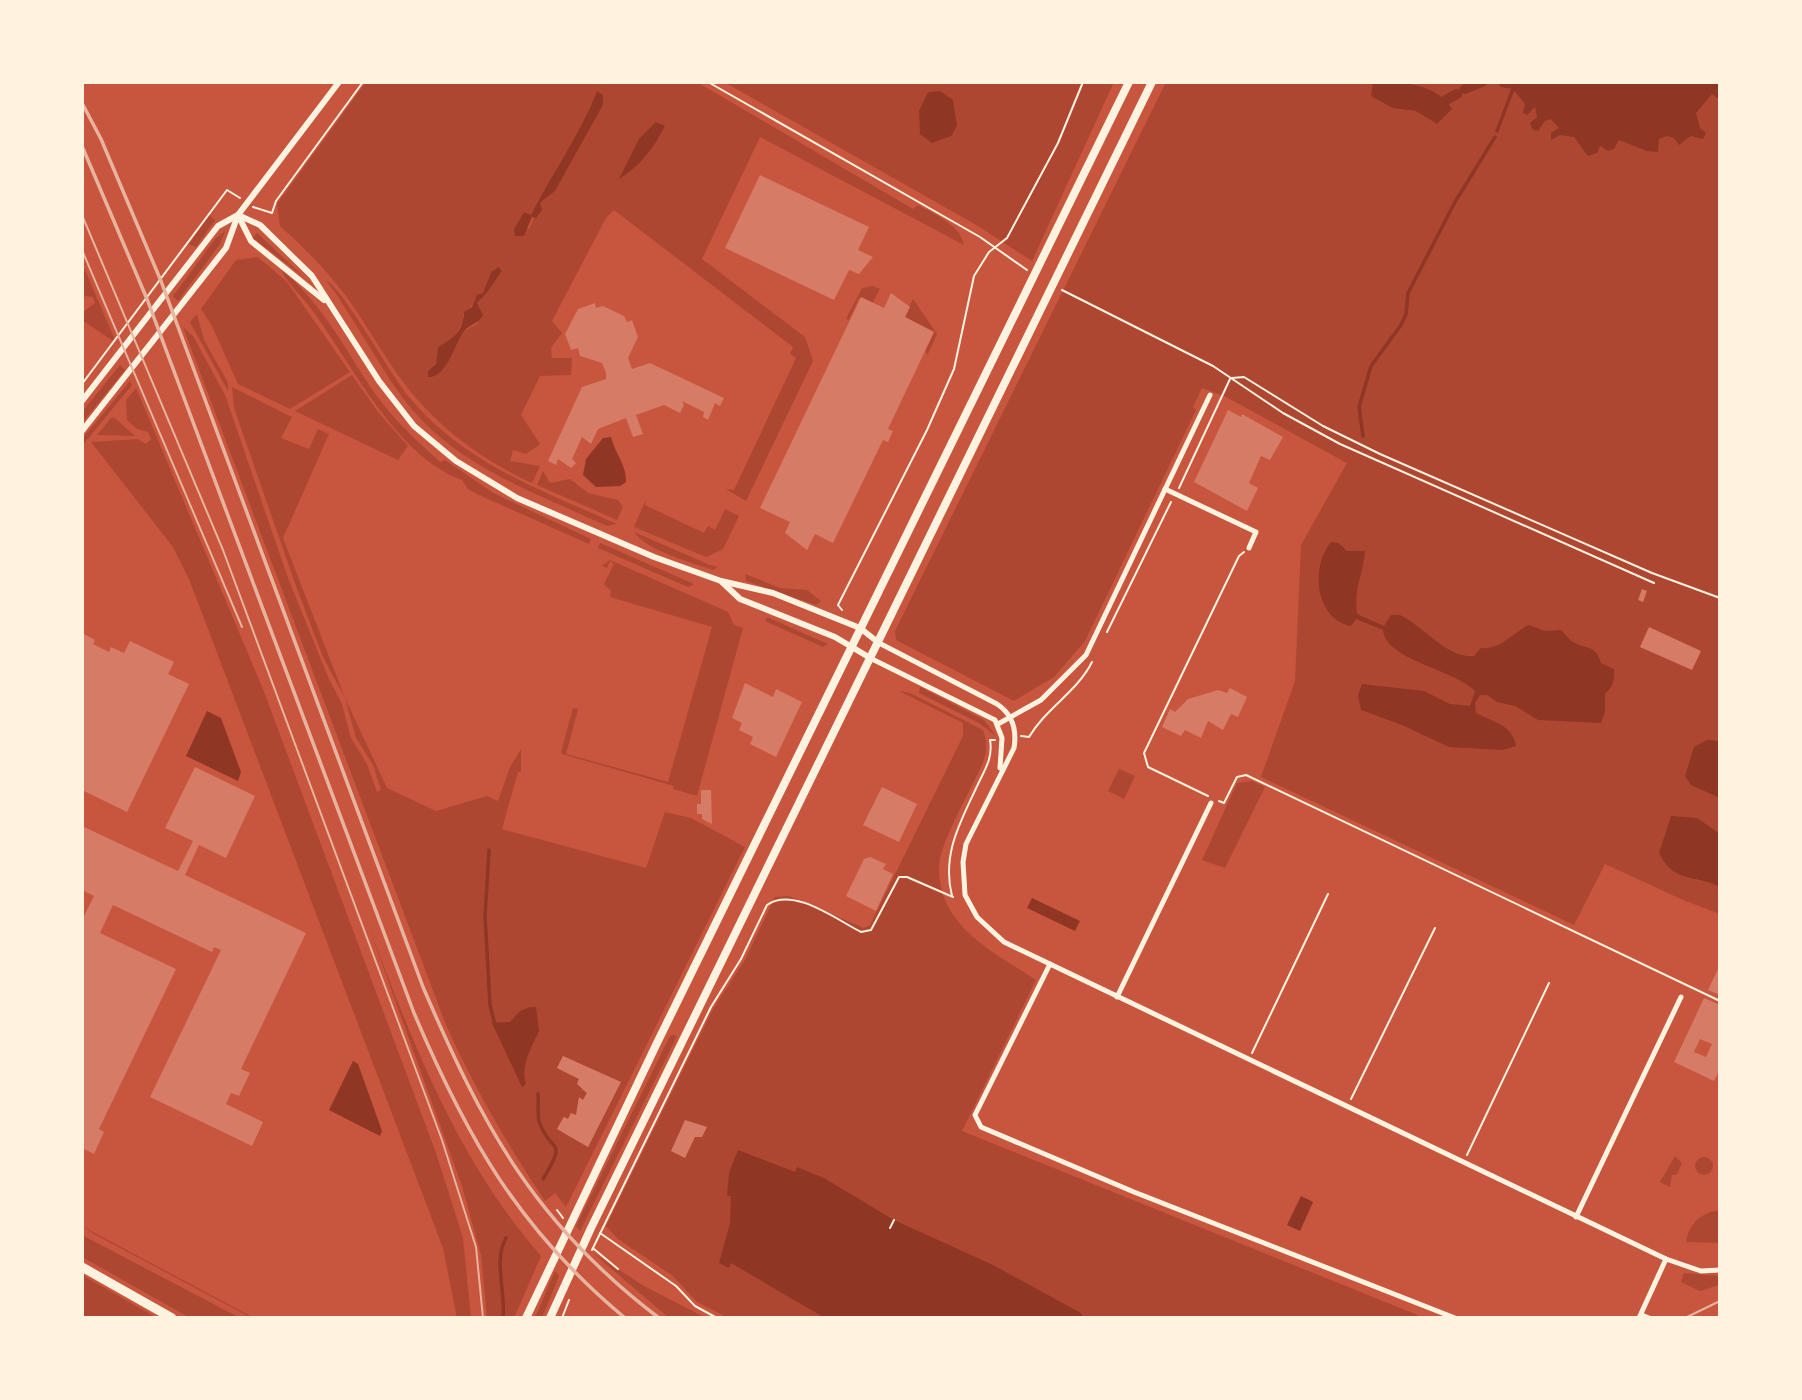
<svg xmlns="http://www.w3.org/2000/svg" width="1802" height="1400" font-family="Karla,sans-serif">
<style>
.green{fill:#ae4732;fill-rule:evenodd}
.water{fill:#8f3625}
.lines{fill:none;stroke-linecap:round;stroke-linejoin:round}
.stream{stroke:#8f3625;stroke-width:3.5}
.canal{stroke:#8f3625;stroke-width:10}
.building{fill:#d67c66;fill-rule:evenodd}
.path{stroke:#fff3e0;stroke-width:2}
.service{stroke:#fff3e0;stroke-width:2.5}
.minor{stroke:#fff3e0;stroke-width:5}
.tertiary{stroke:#fff3e0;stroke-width:6}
.primary{stroke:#fff3e0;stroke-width:8}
.motorway{stroke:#fff3e0;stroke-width:9}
.tram{stroke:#e9b49f;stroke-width:2}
.rail{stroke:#e9b49f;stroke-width:3.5}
</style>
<rect width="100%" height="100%" fill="#c8553d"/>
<g class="green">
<path d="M366,82h331l216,127 5,-4c17,10 42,19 46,40l-204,-108 -58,122 103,78 8,24 -67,140 -20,-12 8,1 62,-132 -6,-4 3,-7 -179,-137 -8,8 -54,103 10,12 -11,15 1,10h20l-1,17 -31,1 -19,39 19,29 -14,10 -13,-4 -3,11 30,5 -8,17c-45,-21 -84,-48 -116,-85 -27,-31 -46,-69 -70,-102 -20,-26 -41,-48 -66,-70l-3,-22zM597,91l6,14 -48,86 -15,12 -11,26h-15l10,-17 7,3c21,-42 49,-80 66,-124zM501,268l1,4c-8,11 -15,22 -25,31l4,8 -4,13 -14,8 -20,37 -15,2 8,-7 2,-17 14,-7 12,-20 -1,-5 20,-22 8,-21z"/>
<polygon points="724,82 1114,82 1032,261 978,226"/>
<polygon points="1166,82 1720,82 1720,914 1683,900 1605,864 1574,925 1261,777 1295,681 1301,545 1347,463 1226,397 1202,388 1193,407 1196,410 1085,641 1054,677 1014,701 896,640 895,631"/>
<polygon points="209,215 215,220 196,247 189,244"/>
<polygon points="225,231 220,244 178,301 173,296 215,239"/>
<polygon points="257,233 305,278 253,238"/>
<polygon points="258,257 287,282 350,372 290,409 238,384 212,326 201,309 236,260"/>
<polygon points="82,263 115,340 113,341 82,320 82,313 95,303 93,297 85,296 82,304"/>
<path d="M281,270c42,33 65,82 95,125 18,25 41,46 64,67l5,-2 50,34 96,45 -2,5 -110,-49 -11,-6 -6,-9c-64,-23 -107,-110 -145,-163 -10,-16 -28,-31 -36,-47z"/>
<path d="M326,280c18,10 64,94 83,117 55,66 131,93 208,127l-10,2c-73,-34 -150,-59 -202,-125 -29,-39 -50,-82 -79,-121z"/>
<polygon points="872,286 880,289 873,302 859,298 849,320 846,319 862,288"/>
<polygon points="913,299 937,334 928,354 925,352 934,332 905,317"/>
<polygon points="197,314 204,340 228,383 228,391 190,322"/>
<path d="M183,327l10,9 32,59 63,183 40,99 14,27 9,34 16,26 10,28 4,-2 -8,-25 -17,-27 -11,-40 -22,-41 -27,-71 -62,-178 -2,-21 60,30 -11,21 28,11 9,-20 11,5 -46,104 62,160 42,90 49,23 51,-15 11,5 12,-34 11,-18v23h-3l-16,57 144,39 19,-56 26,6 54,29 -179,360 -11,-14 -10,8c-38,-57 -71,-114 -99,-176zM563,1056l57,26 -32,65 -31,-18 6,-12 5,2 3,-6 5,2 3,-17 4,2 4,-7 -5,-3 -3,-11 -22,-11z"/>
<polygon points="120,365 125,370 82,423 82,412"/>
<polygon points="352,375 378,412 408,446 398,460 295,411"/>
<polygon points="130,381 132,385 82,446 82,439"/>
<polygon points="136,388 263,689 436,1153 463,1238 471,1318 457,1318 443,1248 189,579 173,547 91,442 138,439 146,444 151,439 148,432 137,429 127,420 126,400"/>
<polygon points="112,417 116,419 135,436 97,435"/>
<polygon points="543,471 550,483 570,479 588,493 618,500 623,507 617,520 537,485"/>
<polygon points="647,497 645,505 704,533 708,526 715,530 725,509 739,516 723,549 706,557 634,527"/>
<path d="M634,532l76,33 8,2 -5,3c-20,-7 -68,-20 -79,-38z"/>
<polygon points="600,543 694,584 693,585 688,587 598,548"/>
<polygon points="610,560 728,612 734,625 743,628 697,796 673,789 674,786 562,754 561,752 573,708 578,709 566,754 668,782 712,627 610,597 611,591 604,584 614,564 610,561 607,568 602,566"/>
<polygon points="745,574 780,588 807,590 821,601 816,605 746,581"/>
<polygon points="767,618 769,618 828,644 823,647 765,621"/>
<polygon points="920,687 984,720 996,736 979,723 919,693"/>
<path d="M899,691l11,2 73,37c8,23 -1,35 -11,55 -9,19 -34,64 -33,84 0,58 56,84 97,111l-74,151 463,187h-697l-31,-16 -24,-26 -55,-37 -12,-13 107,-217 32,-49 30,-63 14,-1 75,32 6,-3 93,-189v-13z"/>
<polygon points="1119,769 1135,776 1124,799 1108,791"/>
<polygon points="1252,781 1265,787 1225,868 1202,860 1237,783"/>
<path d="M368,925c45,118 89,235 173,331l-27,62h-27l-6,-63 -19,-69z"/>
<polygon points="674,1035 677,1036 580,1231 576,1226 670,1036"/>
<polygon points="1675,1156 1682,1163 1677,1174 1672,1175 1670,1187 1660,1182"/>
<circle cx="1704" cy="1166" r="9"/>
<path d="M1719,1210l1,33 -34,-1c3,-19 15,-29 33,-32z"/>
<polygon points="82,1226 93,1232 254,1318 246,1315 94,1234"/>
<polygon points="82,1235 240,1318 190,1318 82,1257"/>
<polygon points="593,1253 644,1286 706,1318 669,1318"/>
<polygon points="555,1271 559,1276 542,1318 535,1318"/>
<polygon points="1684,1273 1720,1276 1719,1285 1700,1291 1681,1282"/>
<polygon points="82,1275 157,1318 82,1318"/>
</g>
<g class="water">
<path d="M1373,82c28,0 62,0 79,27l-15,15 -21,-13 -23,-3 -22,-12z"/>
<polygon points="1497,82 1720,82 1720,100 1712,94 1696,113 1700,128 1706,133 1703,139 1691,136 1679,145 1674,138 1667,136 1659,139 1658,152 1647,151 1619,140 1614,149 1608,151 1600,146 1597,153 1588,156 1574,137 1560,135 1551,140 1551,133 1559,128 1551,119 1545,121 1538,131 1532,129 1530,123 1537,117 1535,107 1527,115 1523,113 1525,104 1513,89 1501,87"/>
<path d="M597,91l6,4v10l-48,86 -15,12 2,7 -6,8 -4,-1 -8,19h-9l-1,-7 10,-17 7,3c21,-42 49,-80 66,-124z"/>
<polygon points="940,91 953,100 957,126 951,136 932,143 920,134 919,111 928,92"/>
<path d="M656,122l9,4c-11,22 -26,41 -46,53l20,-40z"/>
<path d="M499,267l3,4c-8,12 -15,23 -25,32l6,12c-5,10 -15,9 -21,19 -8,13 -16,44 -34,43v-6l8,-7 2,-17c15,-8 26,-17 26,-35l8,-5 5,-12 6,-2 8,-21z"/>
<path d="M611,437c3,14 16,29 15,45l-6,4 -24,1 -13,-12 3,-16 17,-21z"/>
<path d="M1331,542l8,1 8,8h18c-2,26 -11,34 -8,63l27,12 7,-11h9c24,11 47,44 74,41l7,-8c20,2 31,-15 48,-23l16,6 16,-1c4,4 9,11 14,13 15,7 20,2 26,20l13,6c1,12 -1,17 -9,25v18l-4,11 -63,-3 -23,-14 -18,-4 -10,-7h-7l-5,8 1,10c17,9 37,12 40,33l-13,4 -54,-3 -47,-22 -41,-15 -3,-15 4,-11 62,7 26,13 20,2 5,-15c-21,-22 -90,-31 -92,-61l-27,-11 -5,7c-36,-7 -41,-59 -20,-84z"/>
<polygon points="207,711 221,718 241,772 238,781 186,756"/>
<polygon points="1707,740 1720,741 1720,798 1691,785 1685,776 1694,747"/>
<path d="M1671,816l26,2 23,16v53c-25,-13 -46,-3 -61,-34z"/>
<polygon points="1032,898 1080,921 1075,931 1027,908"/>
<path d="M530,1007h6l3,24c-7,16 -19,34 -13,53l-4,3 -30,-64 18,-1 10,-11z"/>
<polygon points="353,1061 358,1064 382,1131 380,1136 329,1110"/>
<polygon points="738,1150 795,1172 797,1167 824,1178 894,1220 993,1265 1081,1313 1084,1318 825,1318 731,1263 729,1268 719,1263 730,1223 731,1196 727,1196 729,1173"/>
<polygon points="1301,1196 1313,1202 1300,1231 1287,1225"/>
</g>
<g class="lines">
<g class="stream">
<polyline points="1497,131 1513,89"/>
<polyline points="1363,436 1359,407 1371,366 1401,325 1406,314 1408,293 1455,202 1495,137"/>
<polyline points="489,850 485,916 490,1005 495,1025"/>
<path d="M538,1094c1,8 -1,19 1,27 11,34 30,15 4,58"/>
<path d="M503,1318c3,-26 -10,-57 3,-80"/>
</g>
<g class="canal">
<polyline points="1465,89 1482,82"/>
<polyline points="1446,100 1457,94"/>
</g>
</g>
<g class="building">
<polygon points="760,175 869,227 858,250 873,257 859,274 849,270 834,300 725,248"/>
<polygon points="891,293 910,307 905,317 934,332 888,429 893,431 888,442 883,440 833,543 815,534 807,550 785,533 790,522 760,508 861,297 884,308"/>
<polygon points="595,303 596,308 603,306 624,316 627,322 632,320 638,337 628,358 632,369 650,363 724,398 720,406 715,403 708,420 703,417 704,412 682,401 684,405 680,413 664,405 636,415 643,434 633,437 626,418 598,429 591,444 582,437 572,459 576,463 571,468 558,459 556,465 548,461 582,387 606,379 606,373 602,363 580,356 578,348 571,350 565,334 578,309"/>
<polygon points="1228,410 1241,417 1242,414 1283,437 1270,460 1261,456 1249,483 1258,488 1247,511 1194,482"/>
<polygon points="1642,589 1647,591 1643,602 1638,600"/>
<polygon points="1649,627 1701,651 1692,670 1640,647"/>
<polygon points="82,633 95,640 93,644 109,652 111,647 124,653 130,641 174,662 168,674 189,684 127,812 82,790"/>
<polygon points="745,683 773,697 776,689 802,702 776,757 750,744 753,737 739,730 742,723 732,718"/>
<polygon points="1230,688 1247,697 1238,717 1231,714 1223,730 1208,721 1201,738 1185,730 1181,736 1162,727 1170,709 1175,712 1188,699 1218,690 1227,693"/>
<polygon points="195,767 255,796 226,858 199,845 185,875 306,933 241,1069 250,1073 239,1096 231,1093 226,1104 263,1122 252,1146 150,1097 221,950 214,947 212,952 113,905 100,933 176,969 99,1129 104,1132 94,1154 82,1148 82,920 94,896 82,890 82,826 178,871 193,841 165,828"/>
<polygon points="882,787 917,804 899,842 863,825"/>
<polygon points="701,790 711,790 712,824 702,819 702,814 697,814 697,804 701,804"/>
<polygon points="870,857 886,864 883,869 893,874 876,911 846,896 864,859"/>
<polygon points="1720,965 1720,995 1708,990"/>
<path d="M1704,998l16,7v64l-6,12 -40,-19zM1700,1039l12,5 -6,13 -12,-5z"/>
<polygon points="563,1056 621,1082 588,1147 557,1129 564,1117 568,1119 571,1113 576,1115 579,1097 583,1100 587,1093 577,1084 579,1079 557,1068"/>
<polygon points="685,1120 707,1127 702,1137 695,1137 685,1158 671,1151"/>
</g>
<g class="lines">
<g class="path">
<polyline points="708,82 980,237 1027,270"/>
<polyline points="253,207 272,213 276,201 363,82"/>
<polyline points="1062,290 1213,366 1283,413 1340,444 1654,583"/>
<polyline points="1232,378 1244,377 1323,426 1380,454 1652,573 1720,598"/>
<polyline points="82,384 227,190 240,198"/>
<polyline points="1179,488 1230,379"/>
<polyline points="842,610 838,605 927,430 954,369 974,276 989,252 1007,238 1058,143 1083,82"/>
<polyline points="1107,632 1171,502"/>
<path d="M1021,736l8,1c17,-29 48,-45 63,-75"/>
<polyline points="1208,796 1148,767 1144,753 1239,556 1244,552"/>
<polyline points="1219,801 1224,803 1237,777 1246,775 1720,1001"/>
<path d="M952,896c-11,-43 10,-77 27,-114 7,-14 14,-26 11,-42h5"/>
<polyline points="1252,1053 1328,894"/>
<polyline points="1351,1099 1435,928"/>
<polyline points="1467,1155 1549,983"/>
<polyline points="557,1210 563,1218"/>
<polyline points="890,1228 894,1220"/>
<polyline points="600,1233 676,1286 695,1306 717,1318"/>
<polyline points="594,1249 618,1269"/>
<path d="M592,1250l119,-243 30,-48 26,-54c26,-19 70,15 94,27l10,-2 28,-53h8l46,20"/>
<polyline points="562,1318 569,1300"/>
</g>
<polyline class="service" points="1642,1314 1652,1318"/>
<g class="minor">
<polyline points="1165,489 1256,532 1249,548"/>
<path d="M879,643l118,61c15,10 20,26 17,44l-48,96 -3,18 2,33 12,22 27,25 662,317 35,12 19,-1"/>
<polyline points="872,659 995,720 1002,738 1000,768"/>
<polyline points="998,724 1041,700 1086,655 1210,395"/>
<polyline points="1050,964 975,1115 981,1127 1134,1192 1455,1318"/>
<polyline points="1117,997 1211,803"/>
<polyline points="1576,1217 1681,997"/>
<polyline points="1639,1318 1666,1259"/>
</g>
<g class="tertiary">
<polyline points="238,215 260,225 312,276 379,381 414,426 456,461 517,498 654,557 721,581 773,593 860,628 879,643"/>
<polyline points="238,215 251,241 324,300"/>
<polyline points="82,401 218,226 238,215"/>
<polyline points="82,431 226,248 238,215 339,82"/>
<polyline points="722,582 740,599 835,637 872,659"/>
</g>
<g class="primary">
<polyline points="526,1318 657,1043 1129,82"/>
<polyline points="550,1318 591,1228 1152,82"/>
</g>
<polyline class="motorway" points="82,1267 172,1318"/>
<g class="tram">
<polyline points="82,215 223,550 442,1140 476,1247 483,1318"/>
<polyline points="82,250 242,627"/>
<polyline points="1685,1318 1720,1301"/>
</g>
<g class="rail">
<path d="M82,103l19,36 60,142 262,706c60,140 112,237 236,331"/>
<path d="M82,146l65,153 267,714c53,125 105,217 211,305"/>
</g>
</g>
<rect width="1802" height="1400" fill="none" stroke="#fff3e0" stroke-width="168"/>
</svg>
